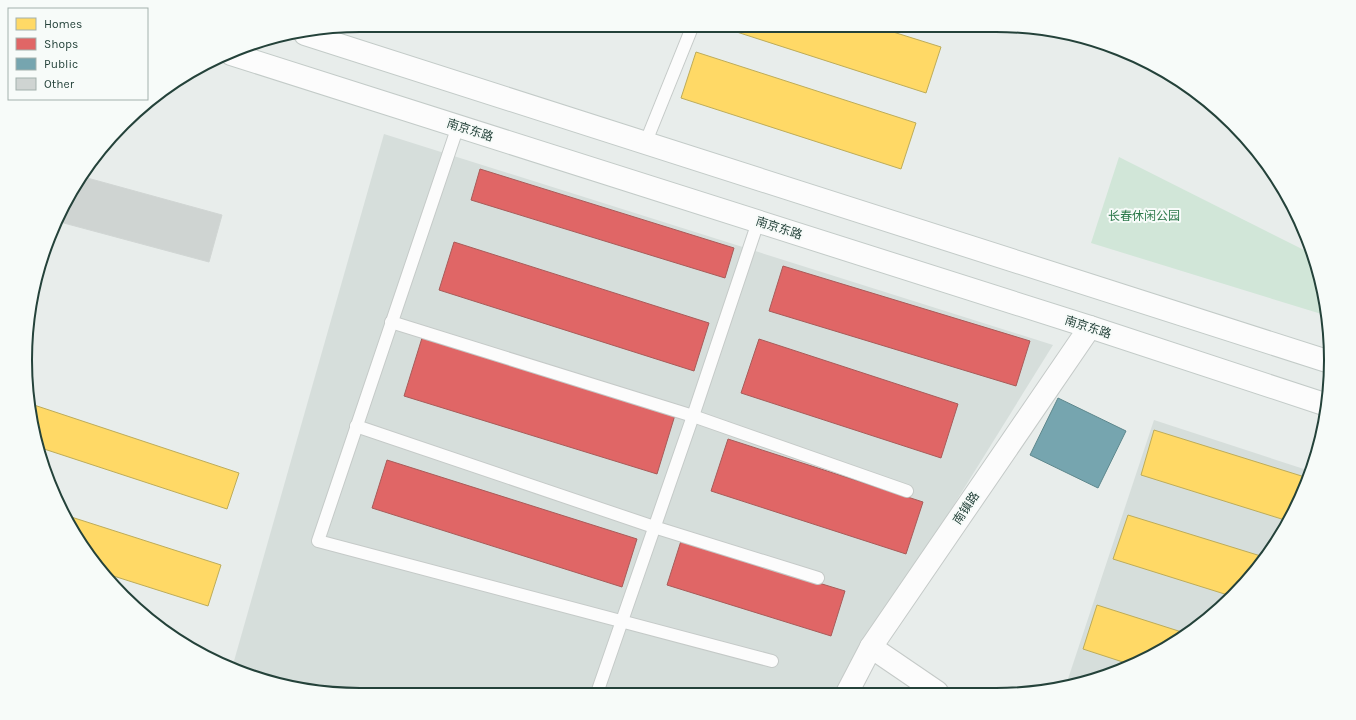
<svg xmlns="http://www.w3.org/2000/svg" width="1356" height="720" font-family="Karla,'Noto Sans SC',sans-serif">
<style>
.built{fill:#d6dedb}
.green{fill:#d1e6d8}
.homes{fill:#ffd966;stroke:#bdac59}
.shops{fill:#e06666;stroke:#a85b59}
.public{fill:#76a5af;stroke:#5d878c}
.building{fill:#cfd4d2;stroke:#d1d6d4}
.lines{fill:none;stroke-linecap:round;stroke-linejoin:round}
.lane-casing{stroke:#c5cac8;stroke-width:14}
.street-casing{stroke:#c5cac8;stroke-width:24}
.secondary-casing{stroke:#c3cbc8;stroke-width:24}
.lane{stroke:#fcfcfc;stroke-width:12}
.street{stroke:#fcfcfc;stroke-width:22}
.secondary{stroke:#fcfcfc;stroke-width:22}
.labels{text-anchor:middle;stroke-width:4;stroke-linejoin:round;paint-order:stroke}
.street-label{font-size:12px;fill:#24423a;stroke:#f7fbf9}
.park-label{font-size:12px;fill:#2d7a4b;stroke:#f7fbf9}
.rim{fill:none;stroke:#24423a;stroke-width:2}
</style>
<rect width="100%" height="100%" fill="#e8edeb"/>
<g class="built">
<polygon points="384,134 1053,345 837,693 338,694 273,684 232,668"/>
<polygon points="1154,420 1310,471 1296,508 1248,581 1182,638 1124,670 1066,685"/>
</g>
<polygon class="green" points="1119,157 1314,255 1328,316 1091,243"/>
<g class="homes">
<polygon points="715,25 874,26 941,47 926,93"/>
<polygon points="696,52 916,123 901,169 681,98"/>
<polygon points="31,404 239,473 227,509 41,448"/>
<polygon points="1154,430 1308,478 1296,508 1288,521 1141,475"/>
<polygon points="65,515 221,565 208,606 104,573 81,546"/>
<polygon points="1128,515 1264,557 1248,581 1231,596 1113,559"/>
<polygon points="1097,605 1188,634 1182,638 1132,665 1083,649"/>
</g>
<g class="shops">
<polygon points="480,169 734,248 725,278 471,200"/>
<polygon points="454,242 709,323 694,371 439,290"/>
<polygon points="783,266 1030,341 1016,386 769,311"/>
<polygon points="422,338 675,415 657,474 404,396"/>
<polygon points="759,339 958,404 941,458 741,393"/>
<polygon points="728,439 923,502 906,554 711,491"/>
<polygon points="387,460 637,539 622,587 372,508"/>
<polygon points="681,541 845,591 831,636 667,585"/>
</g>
<polygon class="public" points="1058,398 1126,431 1098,488 1030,455"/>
<polygon class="building" points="80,176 222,215 209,262 60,222"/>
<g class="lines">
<defs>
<g id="lane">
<polyline points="458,126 318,541 772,661"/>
<polyline points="645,144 693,25"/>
<polyline points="391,322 693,416 907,491"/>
<polyline points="356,426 654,527 818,578"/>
<polyline points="597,693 693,416 758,222"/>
</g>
<g id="street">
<polyline points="871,647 937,692"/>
<polyline points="847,693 871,647 1090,327"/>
</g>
<g id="secondary">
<polyline points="305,34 1330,362"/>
<polyline points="231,54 1090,327 1327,405"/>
</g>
</defs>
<use href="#lane" class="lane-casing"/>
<use href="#street" class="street-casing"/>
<use href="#secondary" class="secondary-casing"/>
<use href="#lane" class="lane"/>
<use href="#street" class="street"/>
<use href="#secondary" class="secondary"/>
</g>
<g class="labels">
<g class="street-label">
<text transform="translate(470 130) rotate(18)" y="4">南京东路</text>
<text transform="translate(779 228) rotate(18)" y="4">南京东路</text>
<text transform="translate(1088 327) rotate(18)" y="4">南京东路</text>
<text transform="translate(966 508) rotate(-56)" y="4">南镇路</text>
</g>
<g class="park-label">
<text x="1144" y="220">长春休闲公园</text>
</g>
</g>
<path d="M0 0H1356V720H0ZM360 32H996A328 328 0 0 1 1324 360V360A328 328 0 0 1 996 688H360A328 328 0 0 1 32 360V360A328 328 0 0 1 360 32Z" fill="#f7fbf9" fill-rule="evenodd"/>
<path class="rim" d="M360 32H996A328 328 0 0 1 1324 360V360A328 328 0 0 1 996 688H360A328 328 0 0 1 32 360V360A328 328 0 0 1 360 32Z"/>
<rect x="8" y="8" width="140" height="92" fill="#f7fbf9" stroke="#a3b1ad"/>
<rect x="16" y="18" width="20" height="12" fill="#ffd966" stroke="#a3b1ad"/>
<text x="44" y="28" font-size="12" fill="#24423a">Homes</text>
<rect x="16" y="38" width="20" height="12" fill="#e06666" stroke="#a3b1ad"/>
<text x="44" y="48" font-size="12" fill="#24423a">Shops</text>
<rect x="16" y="58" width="20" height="12" fill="#76a5af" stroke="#a3b1ad"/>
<text x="44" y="68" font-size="12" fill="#24423a">Public</text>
<rect x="16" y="78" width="20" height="12" fill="#cfd4d2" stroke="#a3b1ad"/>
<text x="44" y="88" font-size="12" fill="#24423a">Other</text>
</svg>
